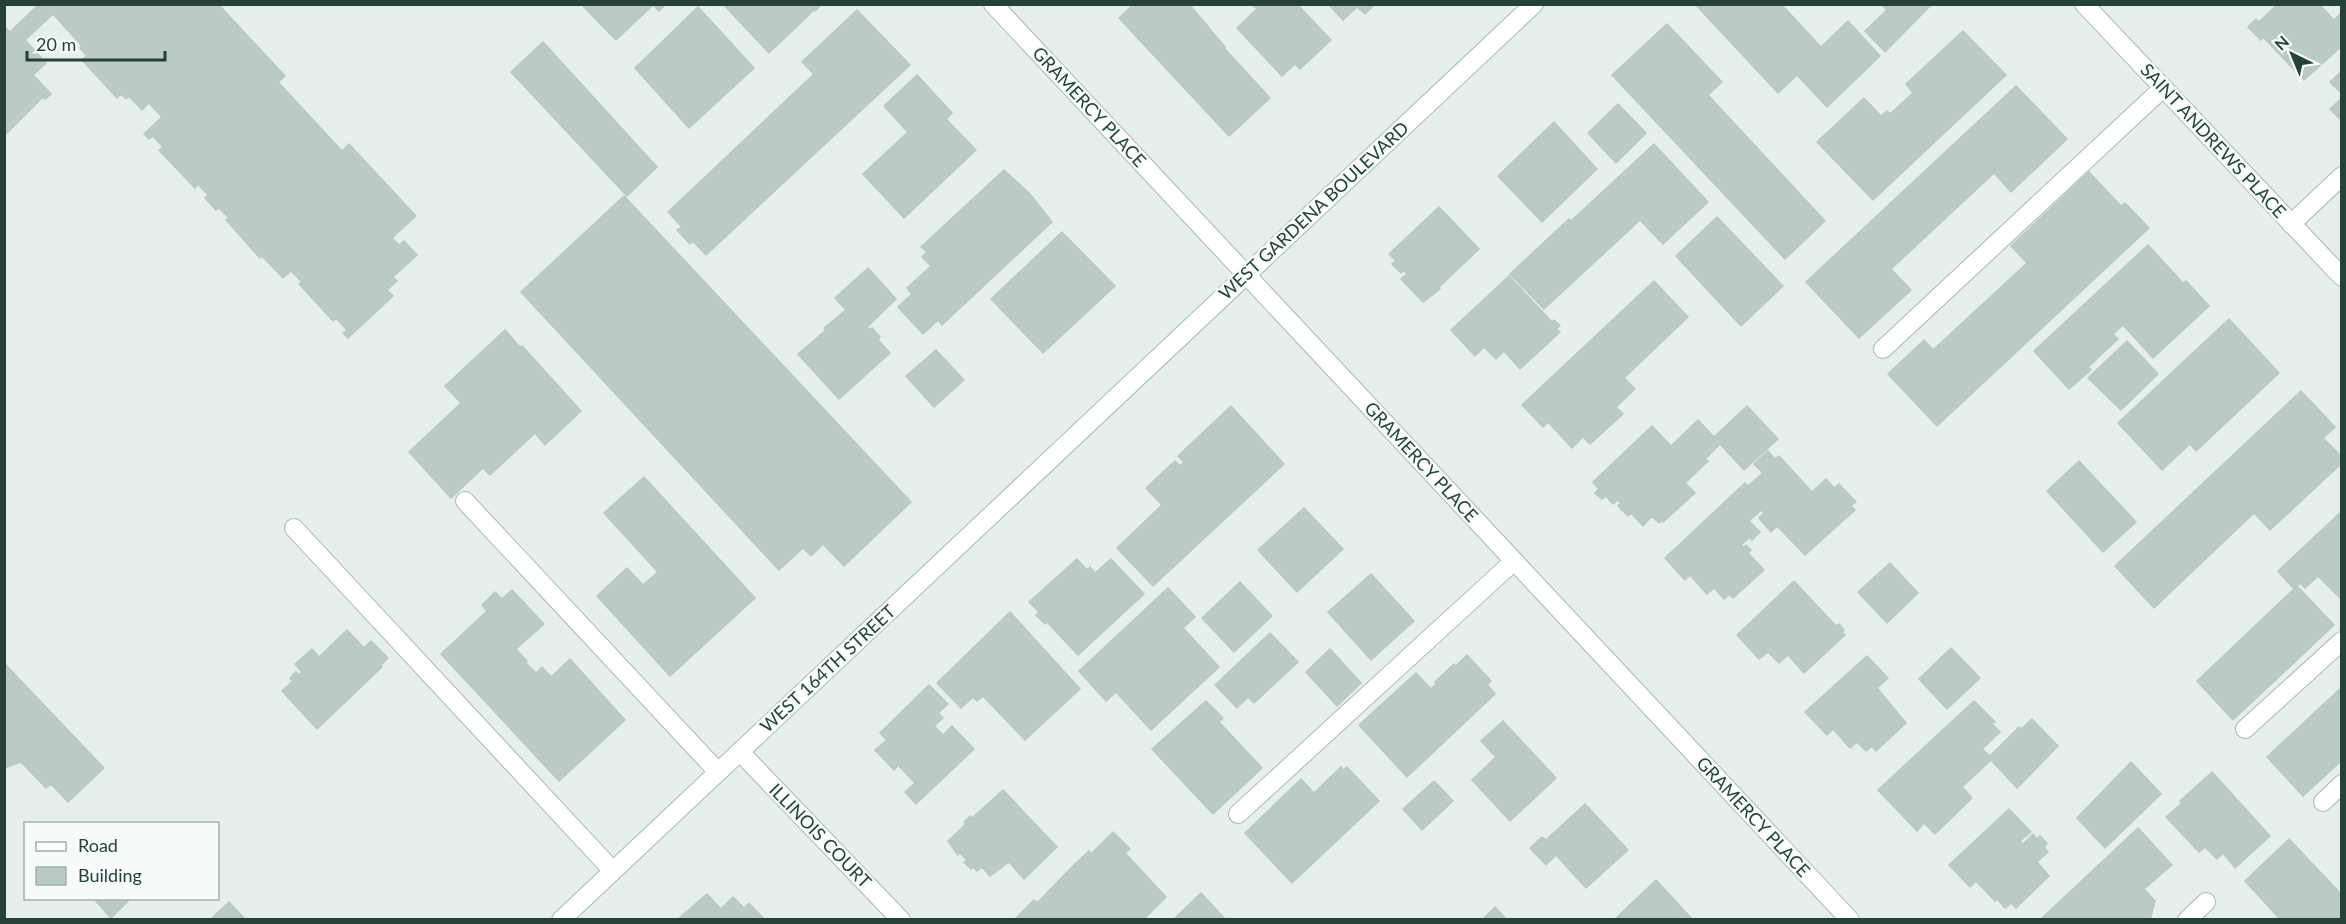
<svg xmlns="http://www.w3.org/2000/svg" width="2346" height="924" font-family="Lato,sans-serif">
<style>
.building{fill:#bbcac4;stroke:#b8c9c2;stroke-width:1.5}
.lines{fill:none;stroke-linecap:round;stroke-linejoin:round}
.lane-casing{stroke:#a8b8b2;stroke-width:20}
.street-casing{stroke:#a8b8b2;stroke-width:20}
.secondary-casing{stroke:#a4bbb3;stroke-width:20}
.lane{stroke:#fff;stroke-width:18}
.street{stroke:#fff;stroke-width:18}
.secondary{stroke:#fff;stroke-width:18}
.labels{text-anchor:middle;stroke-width:5;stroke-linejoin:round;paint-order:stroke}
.street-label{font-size:18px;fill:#24423a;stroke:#f7fbf9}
</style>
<rect width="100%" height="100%" fill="#e6efeb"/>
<g class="building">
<polygon points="39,4 218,4 285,76 278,82 342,151 349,144 416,216 392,238 399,245 404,241 417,255 393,277 397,281 387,290 393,296 348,338 343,333 347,330 336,318 333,321 299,284 302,282 291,271 283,278 262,256 260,258 226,220 229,218 219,208 216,210 205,198 208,195 198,184 195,188 159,150 163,147 153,136 149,139 144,134 162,117 149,103 142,110 129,96 126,99 121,94 117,98 82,60 87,56 80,48 82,46 53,14 25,40 46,63 33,75 51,94 45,99 43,97 4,136 4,26 10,32"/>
<polygon points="581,4 666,4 659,11 653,5 616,40"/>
<polygon points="723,4 822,4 815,11 814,10 769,53"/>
<polygon points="1134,4 1189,4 1225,47 1224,48 1270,98 1229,136 1119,18"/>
<polygon points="1252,4 1297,4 1331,40 1300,69 1295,64 1282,76 1237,28 1257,9"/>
<polygon points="1328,4 1375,4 1365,14 1357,7 1343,20"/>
<polygon points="1695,4 1781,4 1821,47 1848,21 1880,56 1827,107 1797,75 1778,93"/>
<polygon points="1881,4 1932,4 1885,52 1865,31 1887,10"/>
<polygon points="2278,4 2319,4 2334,20 2342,12 2342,46 2304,80 2263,37 2261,40 2248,27 2256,19 2259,22"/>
<polygon points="698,7 754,68 689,128 635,68"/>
<polygon points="857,10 910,65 706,255 693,241 690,244 677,230 682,227 668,212 814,74 802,62"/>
<polygon points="1667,24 1722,82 1708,95 1825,221 1785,259 1612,75"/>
<polygon points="1963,31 2006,75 1873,200 1817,142 1864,98 1881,116 1887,111 1890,114 1913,93 1906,84"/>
<polygon points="543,42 657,167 627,196 511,72"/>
<polygon points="2342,71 2342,94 2330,82"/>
<polygon points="917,75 952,113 946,119 976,150 904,218 863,174 908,132 884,106"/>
<polygon points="2016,86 2067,139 2011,192 1994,173 1891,269 1911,290 1859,338 1806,282"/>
<polygon points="2342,98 2342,121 2330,109"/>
<polygon points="1618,104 1646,133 1616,163 1588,133"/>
<polygon points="1554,122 1597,169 1542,222 1498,176"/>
<polygon points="1654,144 1708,202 1663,244 1640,220 1544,309 1510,274 1569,219 1571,221"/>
<polygon points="1004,170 1030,194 1052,222 942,325 938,320 923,334 898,307 912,294 907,288 931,266 922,257 927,252 921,247"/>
<polygon points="2089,172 2121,206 2125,203 2149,228 1937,426 1888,374 1924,340 1933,350 2027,263 2011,246"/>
<polygon points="624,196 911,502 844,566 823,544 811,556 803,548 779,570 521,292"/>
<polygon points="1439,207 1479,249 1439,287 1440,289 1423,302 1401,279 1407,274 1404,270 1401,273 1392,264 1396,261 1389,254"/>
<polygon points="1717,217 1783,286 1741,326 1676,256"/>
<polygon points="1062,232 1115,286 1043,353 991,299"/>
<polygon points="2148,245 2183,283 2186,281 2209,306 2153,358 2123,325 2113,334 2118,339 2088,367 2091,370 2069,389 2034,351"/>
<polygon points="868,268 896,299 867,327 870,330 872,328 880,337 878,340 890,353 839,399 798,354 826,330 824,328 846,310 835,298"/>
<polygon points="1509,276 1552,322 1554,320 1560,326 1556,329 1560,332 1520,369 1504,351 1496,359 1484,347 1475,356 1451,330"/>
<polygon points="1654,281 1688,317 1624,378 1635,389 1616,407 1623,414 1590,444 1583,437 1572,448 1548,422 1543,427 1522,405"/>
<polygon points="2229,319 2279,373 2196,451 2190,444 2162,470 2118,423"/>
<polygon points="505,330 520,347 522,346 581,411 545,445 535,433 490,475 483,468 451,498 409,452 461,403 445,386"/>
<polygon points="2127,341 2158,374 2121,410 2088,378"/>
<polygon points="936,350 964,380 934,407 906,376"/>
<polygon points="2301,391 2335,427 2323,438 2342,457 2342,463 2270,530 2254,513 2154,608 2115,566"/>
<polygon points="1231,406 1284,464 1153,586 1117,548 1162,505 1146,488 1175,461 1180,466 1184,462 1178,456"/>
<polygon points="1747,406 1778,439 1744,470 1720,444 1705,459 1708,461 1685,483 1695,493 1663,522 1661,521 1659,523 1652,516 1643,526 1631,513 1628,516 1618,506 1621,503 1618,500 1613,504 1606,496 1602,499 1595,493 1599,489 1593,482 1652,426 1671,446 1698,420 1714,437"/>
<polygon points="1768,451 1775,459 1779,456 1812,492 1826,479 1834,488 1839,484 1856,502 1851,506 1855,510 1805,555 1777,526 1771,532 1759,518 1764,513 1761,510 1749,521 1760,532 1752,540 1750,537 1741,545 1743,547 1746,545 1751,550 1748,553 1764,570 1733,598 1729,595 1724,599 1714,588 1707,594 1690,575 1685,580 1665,558 1745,483 1748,486 1763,473 1754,464"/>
<polygon points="2079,461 2136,522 2103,552 2047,491"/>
<polygon points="644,477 755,598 670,676 597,596 627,568 643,585 658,572 604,513"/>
<polygon points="1304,508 1343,549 1297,592 1258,550"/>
<polygon points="2342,511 2342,600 2318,576 2305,588 2300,583 2294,589 2278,571"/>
<polygon points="1077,559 1087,570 1090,567 1095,573 1111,559 1144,594 1078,655 1047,622 1045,624 1036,615 1039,612 1029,602"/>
<polygon points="1890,563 1918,593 1887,623 1858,592"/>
<polygon points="1371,574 1414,621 1371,660 1328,612"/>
<polygon points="1794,581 1836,626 1839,624 1844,630 1842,632 1845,635 1804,673 1788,655 1779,663 1768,652 1759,659 1737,635"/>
<polygon points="1240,582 1272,616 1234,652 1202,618"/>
<polygon points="2297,586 2334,625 2233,720 2197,681"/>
<polygon points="1168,588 1195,617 1183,628 1219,667 1151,730 1116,692 1106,701 1079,671"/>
<polygon points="512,590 544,624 516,649 527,661 525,662 536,673 542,667 551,677 570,659 625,720 559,781 441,654 487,611 482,605 495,592 502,599"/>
<polygon points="1010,612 1080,689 1025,740 983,696 977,701 973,697 961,708 937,683"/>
<polygon points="347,630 364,648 371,641 388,658 380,666 382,667 317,729 282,691 293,681 290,678 296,672 299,675 302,672 295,664 312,649 319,657"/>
<polygon points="1270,633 1298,662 1254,703 1248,697 1237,708 1215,685"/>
<polygon points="1951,648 1980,678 1947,709 1919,679"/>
<polygon points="1330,649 1361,683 1337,706 1306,672"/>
<polygon points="1467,655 1491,681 1487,685 1495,694 1407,777 1359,725 1416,673 1431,689 1436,684 1435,682 1454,664 1456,666"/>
<polygon points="1867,656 1888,678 1877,688 1906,723 1876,751 1872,746 1866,751 1857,742 1850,748 1833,729 1827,735 1805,712"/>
<polygon points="4,663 104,768 68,802 51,784 46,788 21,762 4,768"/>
<polygon points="929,685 948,704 938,713 943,718 934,726 943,735 952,726 974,749 916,804 905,792 915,783 898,765 894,770 875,750 887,740 880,733"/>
<polygon points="2342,687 2342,760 2303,796 2267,757"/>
<polygon points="1206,701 1223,718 1219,722 1262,768 1213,814 1152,749"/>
<polygon points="1974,701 1995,722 1992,724 2000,732 1982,749 1990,756 2019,727 2021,729 2032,719 2058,746 2017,788 1991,760 1962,787 1972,798 1935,834 1924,823 1917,831 1878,790"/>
<polygon points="1503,721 1556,778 1510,821 1472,780 1496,757 1481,741"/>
<polygon points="2131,762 2161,794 2105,848 2077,818"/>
<polygon points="1341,767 1343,770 1347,767 1379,801 1292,883 1245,833 1301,779 1314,793"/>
<polygon points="2212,772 2270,836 2235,868 2223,853 2217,859 2205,847 2199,852 2166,817 2182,803 2180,801"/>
<polygon points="1434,781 1453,801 1422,830 1403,809"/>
<polygon points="1003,790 1057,847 1024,879 1009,862 990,876 982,867 977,871 973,867 971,869 964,862 967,860 960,853 958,855 948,841 966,824 964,822 970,816 972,818"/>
<polygon points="1585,804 1628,850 1586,888 1556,855 1546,865 1530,848 1542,837 1546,840"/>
<polygon points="2009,809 2031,832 2020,841 2023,844 2033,834 2037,839 2040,836 2047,843 2044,847 2048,852 2037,862 2049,876 2016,908 2011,903 2005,908 1997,899 1995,901 1976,881 1970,887 1949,865"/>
<polygon points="2138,828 2172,865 2144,889 2155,901 2150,920 2040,920"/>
<polygon points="1113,832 1130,849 1125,853 1166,897 1143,920 1014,920 1034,900 1037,903 1075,864 1089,851 1091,854"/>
<polygon points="2289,839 2342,895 2342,920 2281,920 2245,881"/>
<polygon points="1656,880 1693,920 1614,920"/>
<polygon points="1201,893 1226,920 1173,920"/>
<polygon points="707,894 721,909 733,897 744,908 749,903 765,920 677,920"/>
<polygon points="93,898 131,898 111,918"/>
<polygon points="229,902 246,920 210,920"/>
<polygon points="1495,907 1507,920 1482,920"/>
</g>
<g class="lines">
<defs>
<g id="lane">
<polyline points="2291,224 2342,176"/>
<polyline points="1883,349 2163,88"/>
<polyline points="465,501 718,772"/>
<polyline points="294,528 613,871"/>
<polyline points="2245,729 2342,641"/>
<polyline points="2323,802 2342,784"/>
<polyline points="1238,814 1514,561"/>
<polyline points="2187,920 2206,902"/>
</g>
<g id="street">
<polyline points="993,4 1850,920"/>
<polyline points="2084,4 2342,277"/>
<polyline points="740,752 901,920"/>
</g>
<polyline id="secondary" points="561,920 1534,4"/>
</defs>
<use href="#lane" class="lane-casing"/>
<use href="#street" class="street-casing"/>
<use href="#secondary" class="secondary-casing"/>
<use href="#lane" class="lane"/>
<use href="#street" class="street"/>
<use href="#secondary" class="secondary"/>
</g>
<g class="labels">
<g class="street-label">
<text transform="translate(1089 107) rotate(47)" y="6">GRAMERCY PLACE</text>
<text transform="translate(2213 141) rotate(47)" y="6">SAINT ANDREWS PLACE</text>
<text transform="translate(1314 211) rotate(-43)" y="6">WEST GARDENA BOULEVARD</text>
<text transform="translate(1421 462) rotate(47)" y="6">GRAMERCY PLACE</text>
<text transform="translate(828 669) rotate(-43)" y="6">WEST 164TH STREET</text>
<text transform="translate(1753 817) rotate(47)" y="6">GRAMERCY PLACE</text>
<text transform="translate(820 836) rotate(46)" y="6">ILLINOIS COURT</text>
</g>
</g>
<rect width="2346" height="924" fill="none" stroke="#24423a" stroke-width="12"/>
<rect x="24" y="822" width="195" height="78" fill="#f7fbf9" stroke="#a3b1ad" stroke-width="1.5"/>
<rect x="36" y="842" width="30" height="9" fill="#ffffff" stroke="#a3b1ad" stroke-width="1.5"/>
<text x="78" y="852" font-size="18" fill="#24423a">Road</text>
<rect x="36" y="867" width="30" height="18" fill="#bbcac4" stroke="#a3b1ad" stroke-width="1.5"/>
<text x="78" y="882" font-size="18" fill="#24423a">Building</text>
<g transform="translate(2292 54) rotate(317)" stroke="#f7fbf9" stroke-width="4.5" paint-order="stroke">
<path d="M0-4.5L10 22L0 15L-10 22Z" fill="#24423a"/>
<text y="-9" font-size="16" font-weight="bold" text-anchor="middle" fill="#24423a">N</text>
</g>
<path d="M27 51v9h138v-9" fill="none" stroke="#24423a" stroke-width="3"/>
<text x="36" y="51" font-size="18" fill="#24423a" stroke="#f7fbf9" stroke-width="4.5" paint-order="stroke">20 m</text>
</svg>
